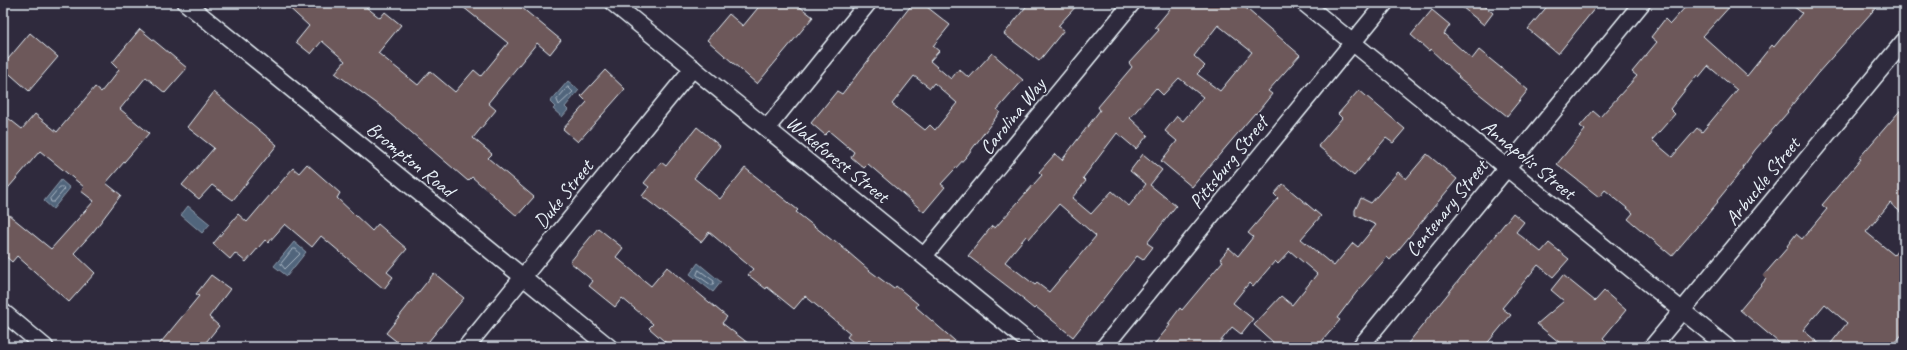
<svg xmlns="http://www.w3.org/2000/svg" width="1907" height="350" font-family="Caveat,sans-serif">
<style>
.water{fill:#51657c;stroke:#8d9dae}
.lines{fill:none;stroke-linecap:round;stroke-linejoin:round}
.shore{stroke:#acb9c6;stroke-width:1}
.building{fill:#6d585a;stroke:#e8f1f8;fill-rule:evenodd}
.minor-casing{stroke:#e8f1f8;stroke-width:19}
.minor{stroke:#2f2a3d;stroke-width:16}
.labels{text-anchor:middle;stroke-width:4;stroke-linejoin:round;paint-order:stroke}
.street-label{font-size:20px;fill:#e8f1f8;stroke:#2f2a3d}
</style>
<rect width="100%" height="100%" fill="#2f2a3d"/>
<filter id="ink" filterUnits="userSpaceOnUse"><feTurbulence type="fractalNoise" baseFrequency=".025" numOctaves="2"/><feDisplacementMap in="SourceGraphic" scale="8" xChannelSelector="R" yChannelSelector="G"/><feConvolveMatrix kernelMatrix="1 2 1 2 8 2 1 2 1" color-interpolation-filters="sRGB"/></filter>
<g filter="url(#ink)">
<g class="water">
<polygon points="568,81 579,90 565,107 568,110 562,117 553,109 555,107 550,102"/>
<polygon points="61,180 70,188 53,209 44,201"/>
<polygon points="188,206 210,224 202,233 181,215"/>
<polygon points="294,242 306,252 287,276 274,266"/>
<polygon points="698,263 721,282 713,292 690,274"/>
</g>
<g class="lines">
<g class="shore">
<polygon points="568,87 573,92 559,105 557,100"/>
<polygon points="60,187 63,187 64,190 54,202 51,202 50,199"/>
<polygon points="293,249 296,249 300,254 285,269 281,264"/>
<polygon points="699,270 714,281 713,285 711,285 697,275"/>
</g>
</g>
<g class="building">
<polygon points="284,3 361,3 380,18 385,12 401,25 378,53 418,85 430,71 455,92 474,70 481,76 508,43 458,3 516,3 561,40 550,54 537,43 488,103 496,110 473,138 492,154 488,158 534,197 517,216 472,177 468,181 383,108 335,73 345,61 322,41 311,54 296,42 309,26"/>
<polygon points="762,3 795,3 813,17 757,84 707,40 729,14 743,26"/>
<path d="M913,3h9l28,22 -17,21 6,5 -9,10 21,18 8,-10 10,9 23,-25 31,27 -26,30 3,2 -34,45 -25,27 4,3 -21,25 -56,-48 -4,4 -13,-11 3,-5 -25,-21 -4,4 -14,-12 26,-32 5,3zM914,76l16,12 4,-5 23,20 -22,27 -5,-5 -5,5 -33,-26z"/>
<polygon points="1029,3 1079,3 1058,26 1064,30 1039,61 1004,34"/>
<path d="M1175,3h65l60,52 -32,36 4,3 -16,20 -1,-1 -63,74 -31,-26 16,-20 -12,-10 12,-15 6,5 20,-24 -24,-19 -16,17 -7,-7 -26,30 18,17 -12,14 -19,-16 -34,45 3,3 -14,17 19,16 21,-23 17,15 17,-22 -16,-13 13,-17 19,16 -12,15 26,21 -29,37 6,4 -10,13 -6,-4 -64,81 -37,-30 -2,2 -11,-9 1,-1 -56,-43 24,-30 3,2 47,-53 -3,-3 16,-18 7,6 38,-50 -2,-3 34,-40 -3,-4 30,-33 -4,-3zM1218,25l34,27 -32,39 -23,-17 8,-8 -11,-10zM1059,204l37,32 -47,56 -12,-9 -2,2 -30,-23 21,-26 3,3z"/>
<polygon points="1457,3 1481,3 1493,13 1484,25"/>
<polygon points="1550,3 1599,3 1558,54 1528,29"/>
<path d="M1689,3h44l-30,33 44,40 25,-31 2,2 28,-34 -13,-10h91l-63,71 -30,37 1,1 -33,38 -12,17 1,1 -27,33 1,1 -46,54 -44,-37 5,-6 -28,-23 -6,7 -42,-33 28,-34 -5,-4 13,-15 7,6 37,-41 -5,-4 25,-30 -6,-5 14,-18 5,5zM1708,66l29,24 -35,42 -5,-4 -25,29 -20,-17 23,-26 -5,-5 27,-34 2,2z"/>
<polygon points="1432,10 1450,25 1444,34 1472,59 1479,50 1528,90 1507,116 1458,77 1459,76 1430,49 1429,51 1411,35"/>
<polygon points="140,29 187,68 165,93 146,77 120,109 149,133 106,183 121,195 93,232 74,253 95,273 69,302 17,256 12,262 3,254 3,210 51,249 94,201 81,191 84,187 40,151 3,194 3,114 22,129 35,114 57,132 95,87 101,92 119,70 112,63"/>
<polygon points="30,33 58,57 29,91 3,68 3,65"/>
<polygon points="605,70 625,89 578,142 563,129 587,102 581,96"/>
<polygon points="1359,90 1405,129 1393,143 1386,138 1354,176 1318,146 1342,118 1338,114"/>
<polygon points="214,92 277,145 233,200 212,185 199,199 182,185 214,148 187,127"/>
<polygon points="1904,106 1904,215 1890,203 1866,232 1894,255 1904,242 1904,332 1892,347 1828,347 1847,323 1825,304 1803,330 1823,347 1784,347 1740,310 1766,279 1763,276 1788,247 1787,246 1796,234 1802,239 1827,209 1822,205 1861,159 1859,158"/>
<polygon points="697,127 720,146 694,178 720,199 745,168 798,210 796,212 833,241 834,240 870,271 894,289 896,286 918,304 916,307 962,347 879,347 870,339 863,347 859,347 847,337 850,333 805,296 794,309 767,287 766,289 748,275 753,269 709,232 701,242 642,196 649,187 644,183 661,162 666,166"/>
<polygon points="1427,154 1457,179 1390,260 1387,257 1356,293 1337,318 1340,320 1317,347 1269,347 1273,342 1254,325 1281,296 1292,305 1317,274 1290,251 1278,264 1275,261 1253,287 1249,283 1233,303 1253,319 1241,334 1232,327 1216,347 1152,347 1170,325 1168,324 1180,308 1182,310 1223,261 1220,259 1229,248 1238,256 1253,237 1248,233 1278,198 1274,194 1283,184 1321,216 1301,239 1334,266 1353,243 1358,247 1376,225 1355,215 1355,210 1361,198 1371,203 1398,172 1406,179"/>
<polygon points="307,164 340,193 337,198 372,231 378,224 407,249 387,272 393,277 384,289 321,236 312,247 285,224 268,243 265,240 246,262 235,253 230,259 213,244 238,214 247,222 293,168 299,173"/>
<polygon points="1513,213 1524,222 1516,232 1541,252 1549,243 1569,259 1553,277 1538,265 1502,308 1511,315 1484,347 1405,347"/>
<polygon points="598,228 623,248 616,257 651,286 667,267 727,317 722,323 753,347 671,347 649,328 653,324 622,298 615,307 589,286 593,281 570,262"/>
<polygon points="434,273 464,298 424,347 411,347 404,342 401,345 386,333"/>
<polygon points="211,275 230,289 209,317 219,326 202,347 157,347 199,296 196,294"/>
<polygon points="1563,275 1595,301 1604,291 1626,310 1603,338 1613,347 1565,347 1537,324 1564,301 1551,290"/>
</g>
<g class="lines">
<defs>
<g id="minor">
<polyline points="186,3 609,347"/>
<polyline points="613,3 1035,347"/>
<polyline points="1304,3 1727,347"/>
<polyline points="767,128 868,3"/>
<polyline points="924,256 1132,3"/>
<polyline points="3,312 45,347"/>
<polyline points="466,347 693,68"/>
<polyline points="1104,347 1385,3"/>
<polyline points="1360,347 1642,3"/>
<polyline points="1652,347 1904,41"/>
</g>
</defs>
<use href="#minor" class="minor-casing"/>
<use href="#minor" class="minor"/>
</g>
</g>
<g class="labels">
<g class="street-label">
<text transform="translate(1012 116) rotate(-51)" y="7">Carolina Way</text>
<text transform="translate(411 159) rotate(39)" y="7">Brompton Road</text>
<text transform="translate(838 159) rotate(39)" y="7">Wakeforest Street</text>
<text transform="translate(1529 159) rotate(39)" y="7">Annapolis Street</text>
<text transform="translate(1228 162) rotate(-51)" y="7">Pittsburg Street</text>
<text transform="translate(1762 181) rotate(-51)" y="7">Arbuckle Street</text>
<text transform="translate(563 194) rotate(-51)" y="7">Duke Street</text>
<text transform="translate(1446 208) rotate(-51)" y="7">Centenary Street</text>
</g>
</g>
<rect width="1907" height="350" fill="none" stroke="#2f2a3d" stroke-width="16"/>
<rect x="8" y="8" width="1891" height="334" fill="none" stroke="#e8f1f8" stroke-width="1.5" filter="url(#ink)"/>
</svg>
